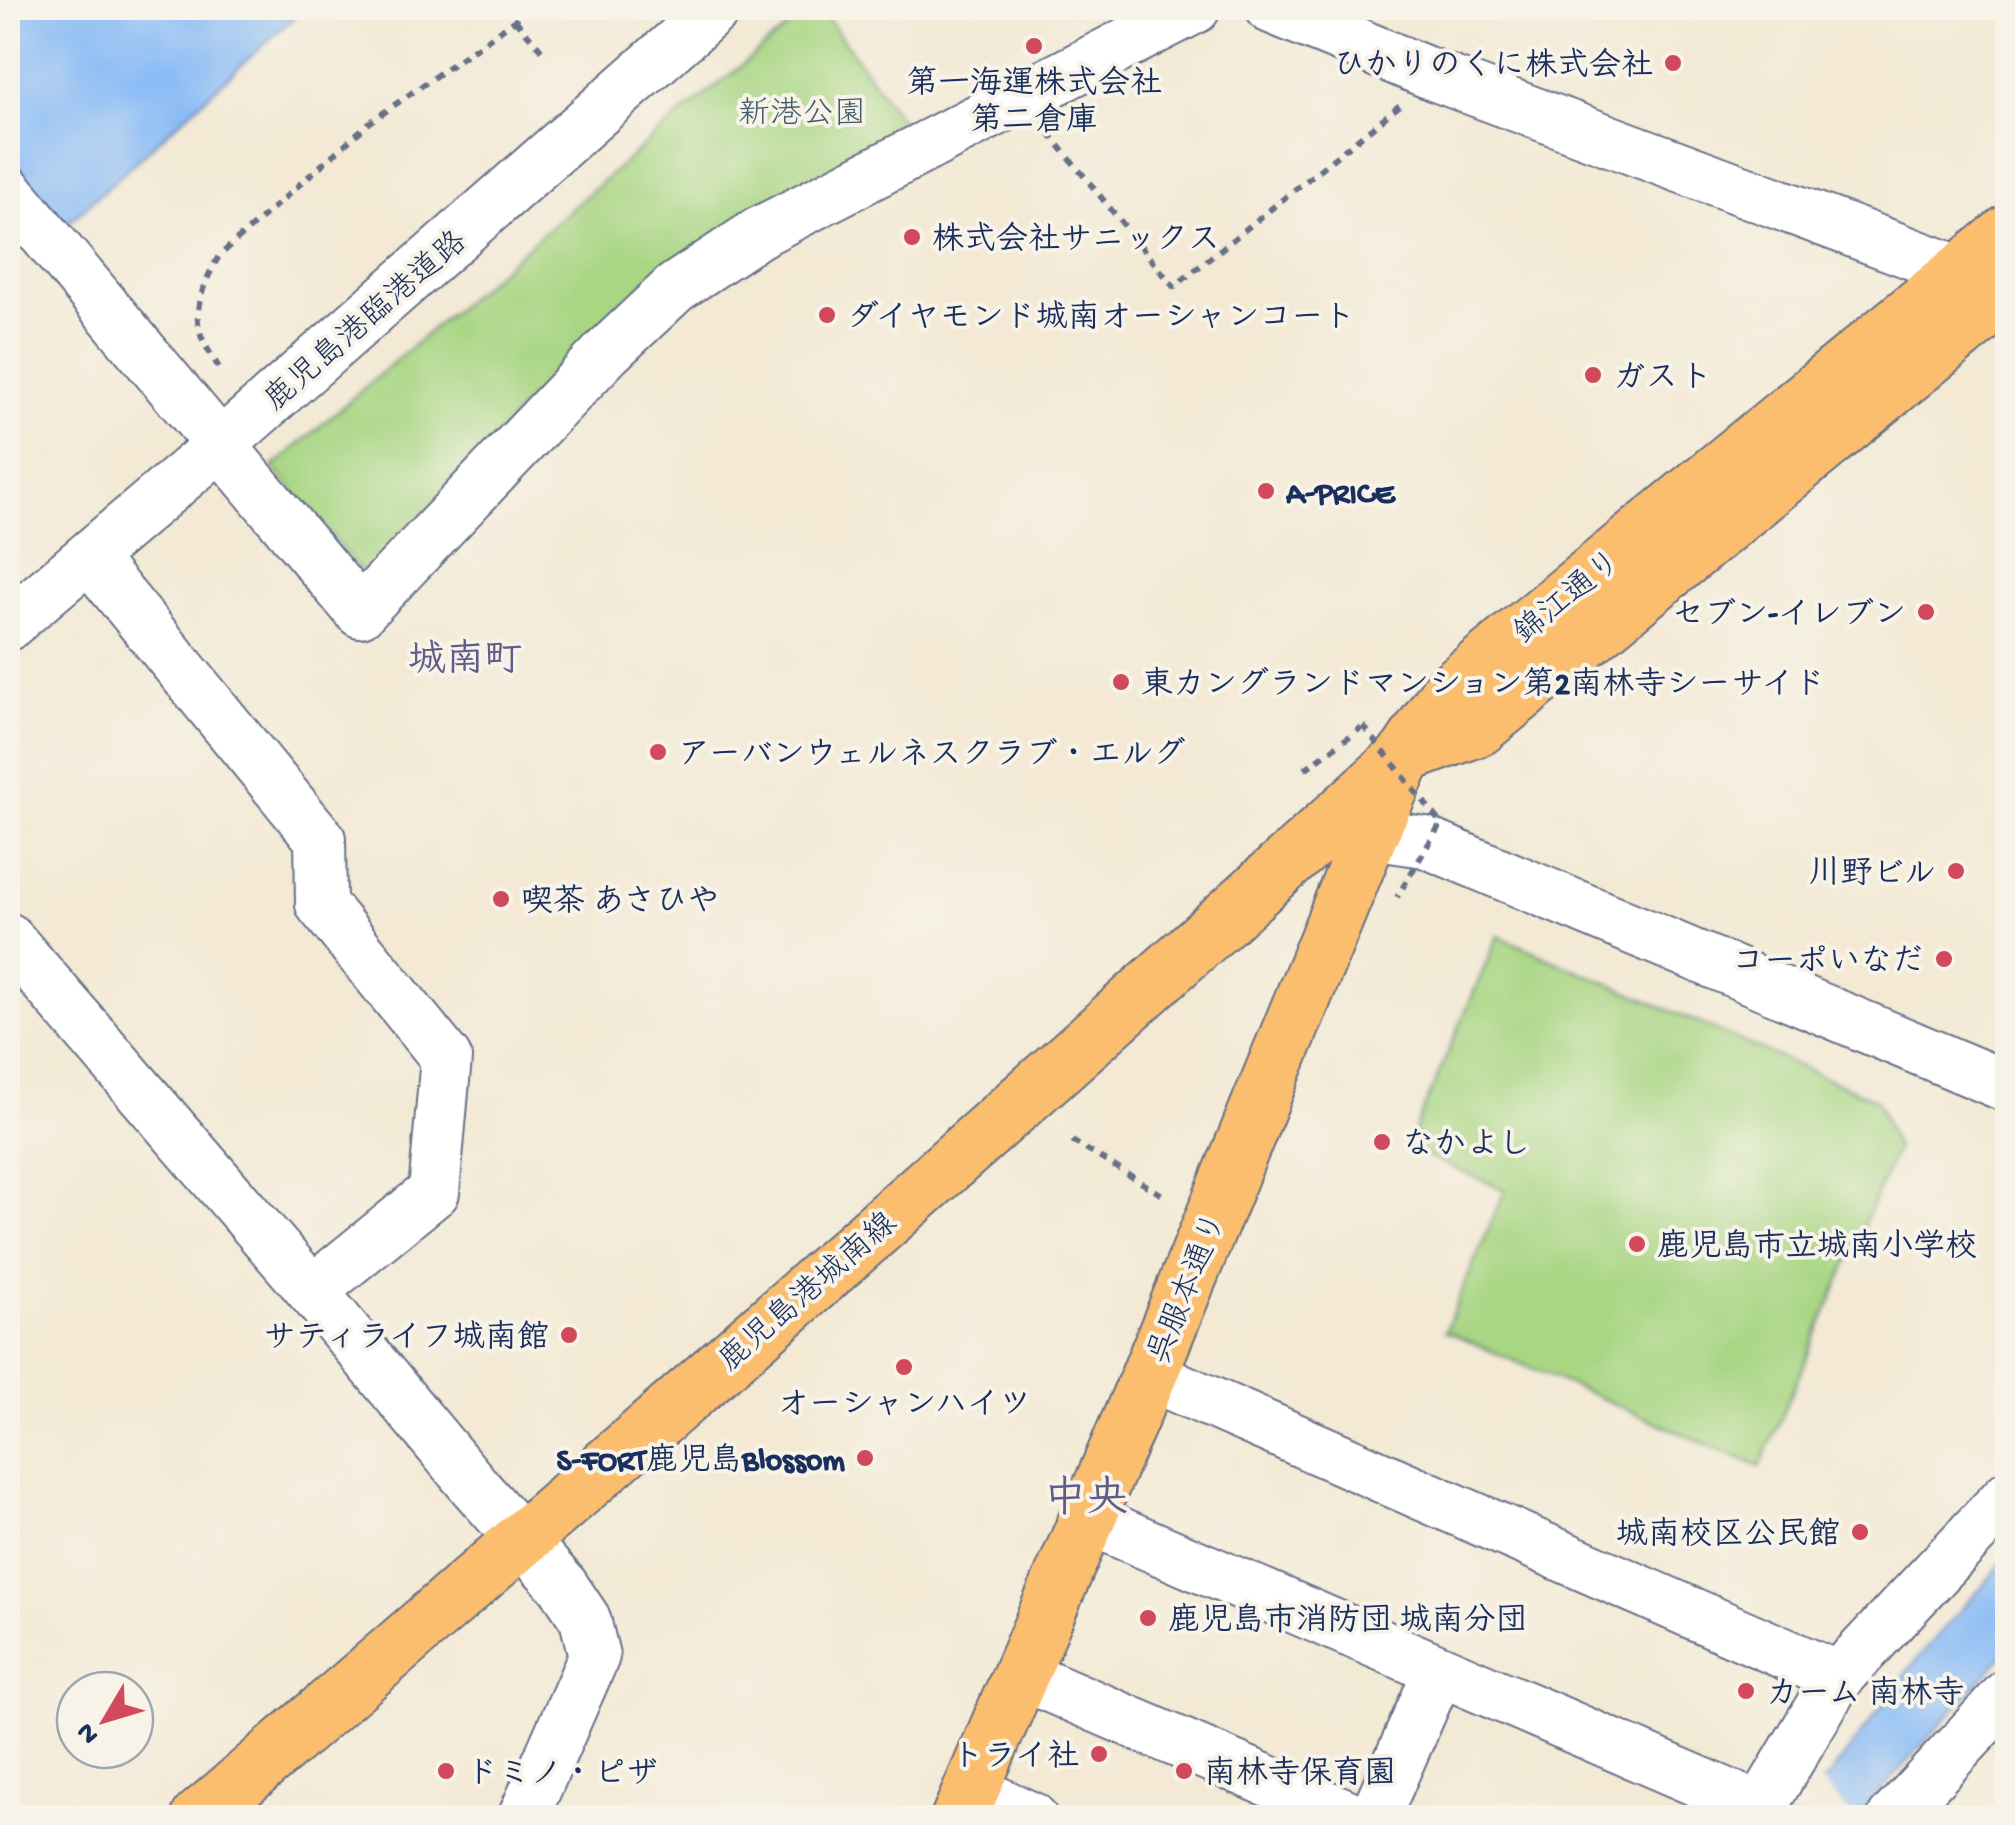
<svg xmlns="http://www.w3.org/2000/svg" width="2015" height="1825" font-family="'Gochi Hand','Klee One',sans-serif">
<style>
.green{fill:#a8d683;stroke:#628270;stroke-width:2.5}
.water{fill:#89bbf6;stroke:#5275aa;stroke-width:2.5}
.pier{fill:#f3e9d4}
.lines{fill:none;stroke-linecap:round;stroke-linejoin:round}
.minor-casing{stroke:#677087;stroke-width:54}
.major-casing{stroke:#677087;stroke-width:59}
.highway-casing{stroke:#677087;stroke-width:59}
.path{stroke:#677087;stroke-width:6;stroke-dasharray:8 8;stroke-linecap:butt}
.minor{stroke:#fff;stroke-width:50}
.major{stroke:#fbbe6e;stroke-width:55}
.highway{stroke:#fbbe6e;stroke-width:55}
.path-bridge{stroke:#677087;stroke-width:6;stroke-dasharray:8 8;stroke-linecap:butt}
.poi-dot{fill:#d1495b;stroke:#f7f3e8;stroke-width:4}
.labels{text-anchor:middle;stroke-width:8;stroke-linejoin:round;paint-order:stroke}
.poi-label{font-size:32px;font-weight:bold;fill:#1b2f5e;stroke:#f7f3e8;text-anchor:start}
.park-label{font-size:32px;fill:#3e5967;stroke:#f7f3e8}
.street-label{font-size:32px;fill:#1b2f5e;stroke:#f7f3e8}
.quarter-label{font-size:38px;font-weight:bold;fill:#605c89;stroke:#f7f3e8}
.district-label{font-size:42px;font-weight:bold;fill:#605c89;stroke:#f7f3e8}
</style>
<rect width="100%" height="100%" fill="#f7f3e8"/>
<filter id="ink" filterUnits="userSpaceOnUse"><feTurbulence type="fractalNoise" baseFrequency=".01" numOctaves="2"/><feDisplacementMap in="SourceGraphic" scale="20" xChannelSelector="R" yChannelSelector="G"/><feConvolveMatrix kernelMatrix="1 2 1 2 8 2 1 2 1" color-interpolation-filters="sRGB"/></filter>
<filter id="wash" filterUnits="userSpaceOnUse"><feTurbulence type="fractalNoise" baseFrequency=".0048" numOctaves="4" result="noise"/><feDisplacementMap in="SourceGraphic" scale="40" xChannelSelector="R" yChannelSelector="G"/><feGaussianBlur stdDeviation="2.25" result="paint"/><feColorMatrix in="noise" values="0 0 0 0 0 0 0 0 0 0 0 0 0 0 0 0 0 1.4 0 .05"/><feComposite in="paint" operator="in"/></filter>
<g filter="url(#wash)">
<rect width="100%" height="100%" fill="#f3e9d4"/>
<g class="green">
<polygon points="812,8 820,8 915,139 717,236 590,332 373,571 362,572 273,467 655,136"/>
<polygon points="1498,936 1877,1100 1896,1149 1760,1467 1445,1331 1505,1190 1407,1148"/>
</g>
<g class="water">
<polygon points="8,8 304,8 65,226 8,155"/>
<polygon points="2007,1558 2007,1651 1859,1815 1768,1818 1829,1777 1916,1660"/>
</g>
<polygon class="pier" points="1818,1778 1853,1818 1763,1817 1766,1813"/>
</g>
<g filter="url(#ink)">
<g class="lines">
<defs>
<g id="minor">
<polyline points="1271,8 1436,76 1961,272"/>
<polyline points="8,191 360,612 607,352 675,288 758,233 1195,8"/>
<polyline points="89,557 320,839 321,904 446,1058 434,1192 312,1291"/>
<polyline points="8,625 219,446 716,8"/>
<polyline points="1370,834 1425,842 2008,1087"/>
<polyline points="8,938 312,1291 475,1487 563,1586 585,1619 594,1656 523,1818"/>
<polyline points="1149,1375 1838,1677"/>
<polyline points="1086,1518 1739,1799 1760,1809 1766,1818"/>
<polyline points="1020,1674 1354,1818"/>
<polyline points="971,1790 1032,1818"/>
<polyline points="1760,1809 1838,1677 2008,1496"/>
<polyline points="1374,1818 1439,1671"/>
<polyline points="1893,1818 2008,1694"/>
</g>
<path id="major" d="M199,1818c407,-349 811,-702 1207,-1063"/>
<g id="highway">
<polyline points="1406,755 1479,728 2008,293"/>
<polyline points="959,1818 1149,1375 1370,834 1406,755 1449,691 2008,233"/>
</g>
</defs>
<use href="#minor" class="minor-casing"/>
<use href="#major" class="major-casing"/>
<use href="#highway" class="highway-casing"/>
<g class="path">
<polyline points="515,20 545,54"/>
<polyline points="1049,133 1174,287 1400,105"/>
<path d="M219,368c-6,-11 -16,-24 -19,-36 -8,-25 7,-55 19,-76l150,-133 146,-103 6,-12"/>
<polyline points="1305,769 1361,728"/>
<polyline points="1072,1141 1164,1196"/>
</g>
<use href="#minor" class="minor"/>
<use href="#major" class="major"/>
<use href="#highway" class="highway"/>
<polyline class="path-bridge" points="1363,726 1441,823 1397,897"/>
</g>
</g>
<g class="poi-dot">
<circle cx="1034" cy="46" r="10"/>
<circle cx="1673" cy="63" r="10"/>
<circle cx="912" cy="237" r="10"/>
<circle cx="827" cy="315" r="10"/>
<circle cx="1593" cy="375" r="10"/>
<circle cx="1266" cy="491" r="10"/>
<circle cx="1926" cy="612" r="10"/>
<circle cx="1121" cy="682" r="10"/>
<circle cx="658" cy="752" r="10"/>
<circle cx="1956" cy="871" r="10"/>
<circle cx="501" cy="899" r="10"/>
<circle cx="1944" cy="959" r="10"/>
<circle cx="1382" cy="1142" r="10"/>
<circle cx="1637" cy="1244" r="10"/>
<circle cx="569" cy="1335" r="10"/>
<circle cx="904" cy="1367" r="10"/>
<circle cx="865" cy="1458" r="10"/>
<circle cx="1860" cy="1532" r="10"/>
<circle cx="1148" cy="1618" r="10"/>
<circle cx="1746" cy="1691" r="10"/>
<circle cx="1099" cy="1754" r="10"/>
<circle cx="446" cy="1771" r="10"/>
<circle cx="1184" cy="1771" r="10"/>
</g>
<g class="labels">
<g class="poi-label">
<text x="1653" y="74" text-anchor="end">ひかりのくに株式会社</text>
<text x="1034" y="92" text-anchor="middle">第一海運株式会社<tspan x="1034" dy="37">第二倉庫</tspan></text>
<text x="932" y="248">株式会社サニックス</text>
<text x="847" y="326">ダイヤモンド城南オーシャンコート</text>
<text x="1613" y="386">ガスト</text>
<text x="1286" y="502">A-PRICE</text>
<text x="1906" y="623" text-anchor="end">セブン-イレブン</text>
<text x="1141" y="693">東カングランドマンション第2南林寺シーサイド</text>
<text x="678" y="763">アーバンウェルネスクラブ・エルグ</text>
<text x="1936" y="882" text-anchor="end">川野ビル</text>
<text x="521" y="910">喫茶 あさひや</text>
<text x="1924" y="970" text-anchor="end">コーポいなだ</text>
<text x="1402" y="1153">なかよし</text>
<text x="1657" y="1255">鹿児島市立城南小学校</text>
<text x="549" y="1346" text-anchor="end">サティライフ城南館</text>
<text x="904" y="1413" text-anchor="middle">オーシャンハイツ</text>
<text x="845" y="1469" text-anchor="end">S-FORT鹿児島Blossom</text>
<text x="1840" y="1543" text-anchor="end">城南校区公民館</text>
<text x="1168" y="1629">鹿児島市消防団 城南分団</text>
<text x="1766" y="1702">カーム 南林寺</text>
<text x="1079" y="1765" text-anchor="end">トライ社</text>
<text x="466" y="1782">ドミノ・ピザ</text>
<text x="1204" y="1782">南林寺保育園</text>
</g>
<g class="park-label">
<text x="802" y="122">新港公園</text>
</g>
<g class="street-label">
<text transform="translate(364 319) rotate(-41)" y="11">鹿児島港臨港道路</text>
<text transform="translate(1566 595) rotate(-39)" y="11">錦江通り</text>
<text transform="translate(1185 1287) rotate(-68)" y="11">呉服本通り</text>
<text transform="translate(806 1290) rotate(-41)" y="11">鹿児島港城南線</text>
</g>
<g class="quarter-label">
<text x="465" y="670">城南町</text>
</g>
<g class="district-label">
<text x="1086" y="1510">中央</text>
</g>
</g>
<rect width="2015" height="1825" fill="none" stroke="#f7f3e8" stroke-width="40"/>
<g transform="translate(105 1720) rotate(232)"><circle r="48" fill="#f7f3e8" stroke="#9fa5b1" stroke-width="2.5"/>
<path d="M0-8L18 38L0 25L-18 38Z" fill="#d1495b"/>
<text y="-15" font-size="28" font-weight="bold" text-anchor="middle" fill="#1b2f5e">N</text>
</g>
</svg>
